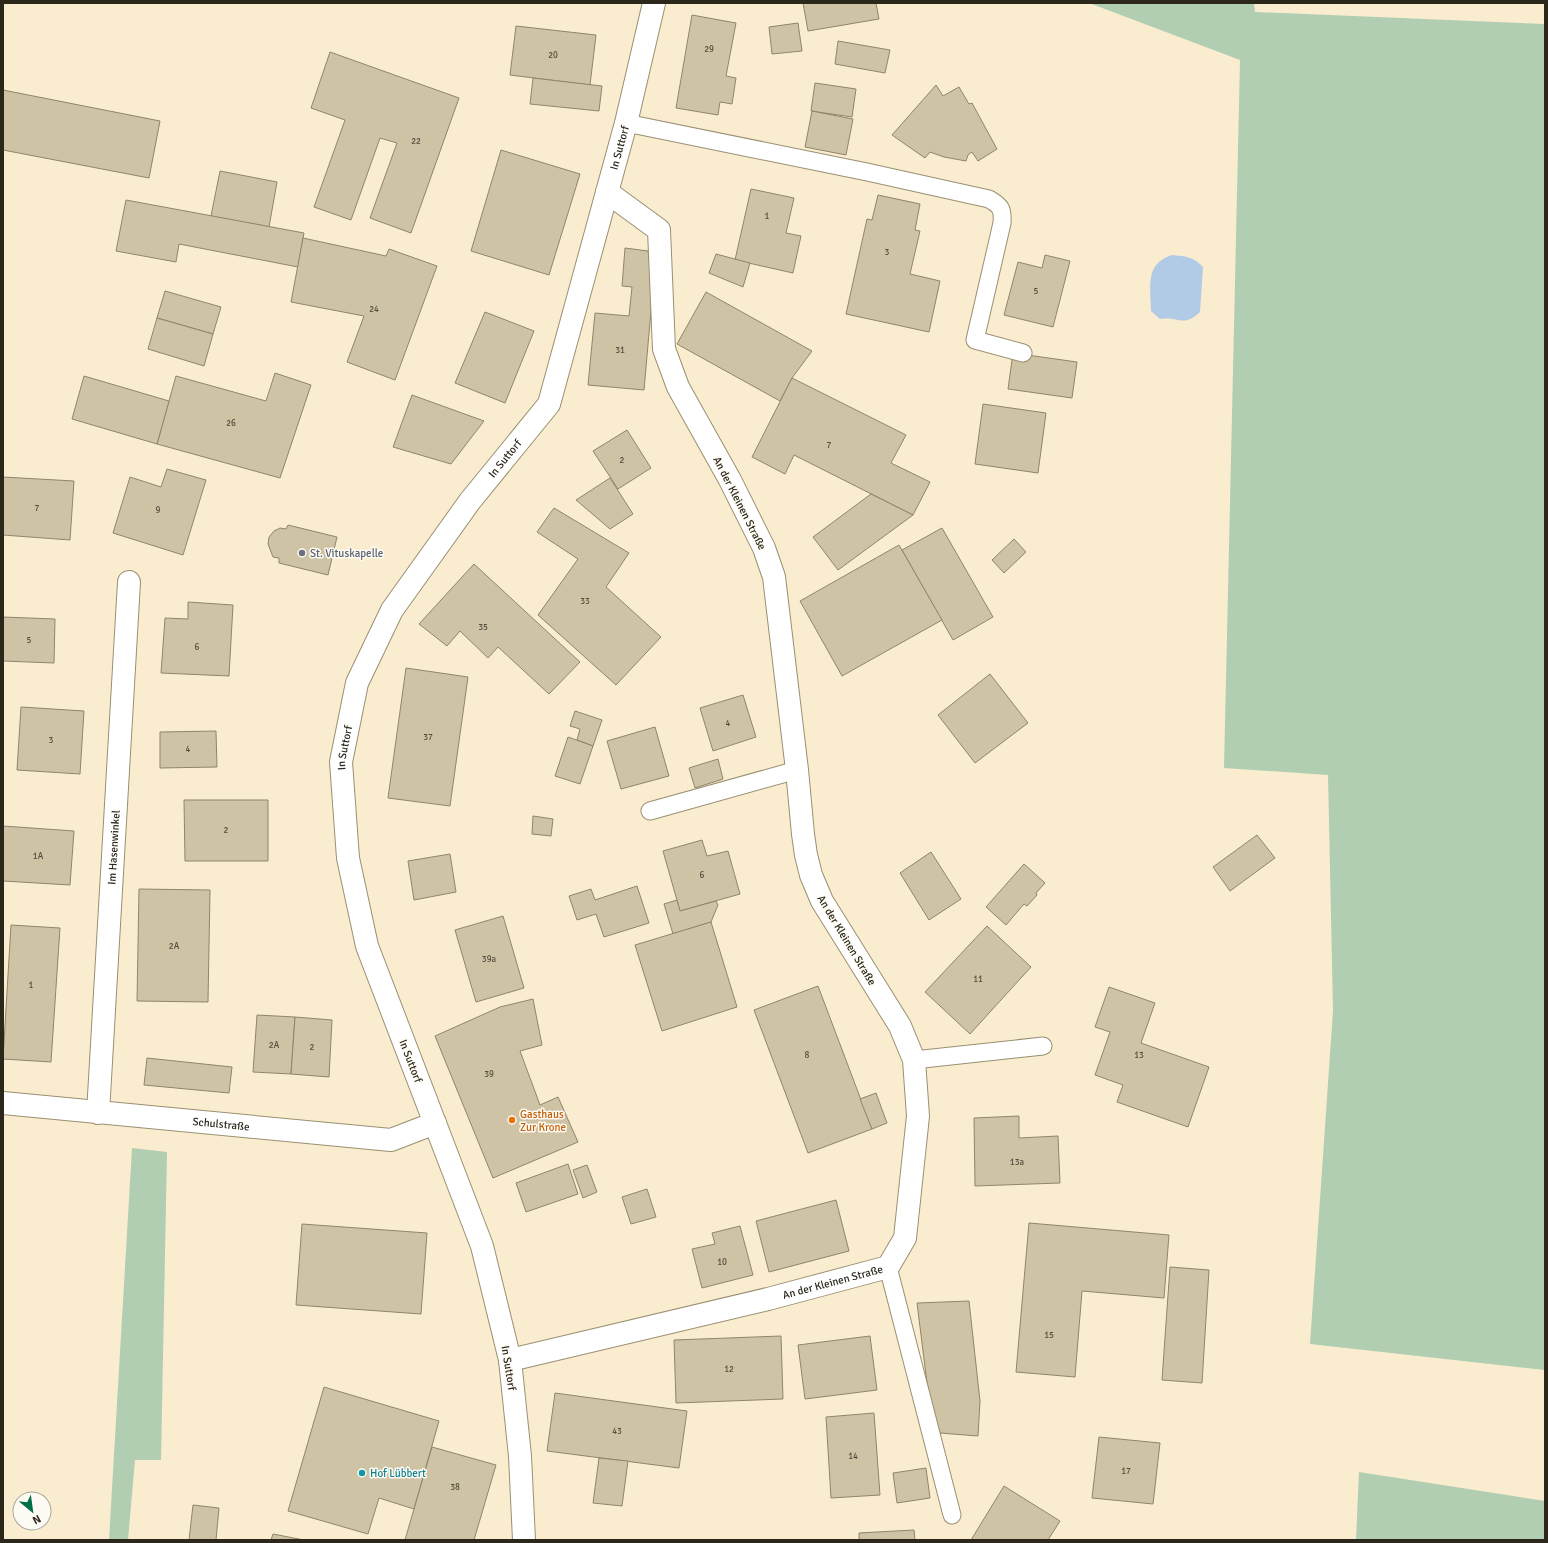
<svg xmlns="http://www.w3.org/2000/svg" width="1548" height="1543" font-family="Signika,sans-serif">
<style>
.green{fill:#b1cdb2}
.water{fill:#b1cae6}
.building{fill:#cfc3a5;stroke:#908569}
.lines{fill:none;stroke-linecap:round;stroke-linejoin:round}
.service-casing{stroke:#9a8f72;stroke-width:19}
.minor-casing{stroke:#9a8f72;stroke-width:24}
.secondary-casing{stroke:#9a8f72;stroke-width:24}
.service{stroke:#fff;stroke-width:17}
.minor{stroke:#fff;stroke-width:22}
.secondary{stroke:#fff;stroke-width:22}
.worship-dot{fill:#6b7280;stroke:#fefbf5;stroke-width:1.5}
.food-dot{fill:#e8710a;stroke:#fefbf5;stroke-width:1.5}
.culture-dot{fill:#0f9aa8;stroke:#fefbf5;stroke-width:1.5}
.labels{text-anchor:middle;stroke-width:3;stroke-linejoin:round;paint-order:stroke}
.number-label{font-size:9px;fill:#544e3e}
.street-label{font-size:11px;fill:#2b271b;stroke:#fefbf5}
.worship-label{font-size:11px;fill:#5b616d;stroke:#fefbf5;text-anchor:start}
.food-label{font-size:11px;fill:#c56008;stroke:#fefbf5;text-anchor:start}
.culture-label{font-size:11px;fill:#0d838f;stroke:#fefbf5;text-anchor:start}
</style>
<rect width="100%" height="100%" fill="#faedcf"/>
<g class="green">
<polygon points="1089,3 1254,3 1255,12 1545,24 1545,1370 1310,1344 1333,1011 1328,775 1224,768 1240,60"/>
<polygon points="132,1148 167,1152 161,1460 135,1460 128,1540 109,1540"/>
<polygon points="1359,1472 1545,1501 1545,1540 1356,1540"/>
</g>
<path class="water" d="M1172,255c13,1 22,2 31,12l-3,45c-17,16 -20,4 -40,7l-9,-8c0,-24 -7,-47 21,-56z"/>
<g class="building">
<polygon points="803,3 876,3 879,19 808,31"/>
<polygon points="692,15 736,23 726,76 736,78 732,104 720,102 718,115 676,108"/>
<polygon points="798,23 802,51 772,54 769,27"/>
<polygon points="516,26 596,35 590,85 510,75"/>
<polygon points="838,41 890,50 885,73 835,64"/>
<polygon points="330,52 459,98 411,233 370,218 397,143 380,138 351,220 314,207 345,120 311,108"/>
<polygon points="533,78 602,86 599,111 530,104"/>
<polygon points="815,83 856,89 852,117 811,111"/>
<polygon points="936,85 943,96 959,87 969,104 972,103 997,149 978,161 972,152 968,155 966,161 944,157 930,152 925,158 892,135"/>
<polygon points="3,90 160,121 149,178 3,150"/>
<polygon points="812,111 853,119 846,155 805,147"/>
<polygon points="501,150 580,174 549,275 471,251"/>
<polygon points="220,171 277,182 269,227 211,216"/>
<polygon points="751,189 794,198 786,233 801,236 793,273 735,260"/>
<polygon points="878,195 920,204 915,230 920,231 910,274 940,281 929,332 846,314 867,219 872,220"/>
<polygon points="126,200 304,233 298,267 179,244 176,262 116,251"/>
<polygon points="303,238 386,256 389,249 437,266 395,380 347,362 364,316 291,302"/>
<polygon points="625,248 648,251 653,288 644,390 588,385 595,313 629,316 632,287 622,286"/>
<polygon points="716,254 750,263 743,287 709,273"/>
<polygon points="1045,255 1070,261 1053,327 1004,315 1018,262 1042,268"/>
<polygon points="165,291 221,307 213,334 157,318"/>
<polygon points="706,292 812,351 792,378 780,401 677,344"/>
<polygon points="485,312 534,331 505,403 455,383"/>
<polygon points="157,318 213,334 204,366 148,349"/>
<polygon points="1013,353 1077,362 1072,398 1008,389"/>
<polygon points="275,373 311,385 280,478 157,444 176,376 266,401"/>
<polygon points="84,376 169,401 157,444 72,419"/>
<polygon points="792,378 906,435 891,463 930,482 913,515 794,455 785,474 752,457"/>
<polygon points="412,395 484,421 451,464 393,447"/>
<polygon points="983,404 1046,413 1038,473 975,464"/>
<polygon points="627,430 651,468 618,489 593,451"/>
<polygon points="167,469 206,480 183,555 113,533 130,477 161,487"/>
<polygon points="3,477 74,481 70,540 3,535"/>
<polygon points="610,478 633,514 610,529 576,500"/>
<polygon points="871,494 913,515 838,570 813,537"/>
<polygon points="554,508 629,553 606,587 661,637 616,685 538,615 578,559 537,532"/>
<polygon points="288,525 337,537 328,575 279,563 279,558 273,557 268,544 269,537 274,531 280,528 286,529"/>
<polygon points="942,528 993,617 953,640 902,550"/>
<polygon points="1014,539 1026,552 1004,573 992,560"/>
<polygon points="899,545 942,620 842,676 800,601"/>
<polygon points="474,564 580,662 549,694 498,647 488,658 460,631 447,646 419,624"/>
<polygon points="188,602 233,605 229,676 161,673 165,618 188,619"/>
<polygon points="3,617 55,619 54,663 3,661"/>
<polygon points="406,668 468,677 450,806 388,798"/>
<polygon points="990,674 1028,723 975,763 938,715"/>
<polygon points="743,695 756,737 713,751 700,708"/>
<polygon points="21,707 84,711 80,774 17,770"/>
<polygon points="575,711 602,720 593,746 577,740 580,729 570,726"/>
<polygon points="655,727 669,776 621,789 607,741"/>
<polygon points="216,731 217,767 160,768 160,732"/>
<polygon points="568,737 593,746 580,784 555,776"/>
<polygon points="718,759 723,779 695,788 689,768"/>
<polygon points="184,800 268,800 268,861 185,861"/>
<polygon points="533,816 553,819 551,836 532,834"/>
<polygon points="3,826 74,831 70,885 3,881"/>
<polygon points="1257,835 1275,858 1230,891 1213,867"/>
<polygon points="702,840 707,856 728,851 740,894 680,911 663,851"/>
<polygon points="931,852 961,899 929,920 900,873"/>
<polygon points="450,854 456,892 414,900 408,861"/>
<polygon points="1024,864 1045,883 1036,893 1037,895 1027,906 1024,904 1006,925 986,907"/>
<polygon points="637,886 649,923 604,937 596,914 577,920 569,896 591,889 595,900"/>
<polygon points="139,889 210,890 208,1002 137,1001"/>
<polygon points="677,900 680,911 716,901 718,905 711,922 673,934 664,904"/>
<polygon points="503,916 524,988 476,1002 455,930"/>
<polygon points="711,922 737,1007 662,1031 635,945"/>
<polygon points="11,925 60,928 51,1062 3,1059"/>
<polygon points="987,926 1031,967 970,1034 925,992"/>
<polygon points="818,986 872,1129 808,1153 754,1010"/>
<polygon points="1109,987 1155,1003 1141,1043 1209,1067 1188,1127 1117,1102 1123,1085 1095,1075 1110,1032 1095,1027"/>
<polygon points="533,999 542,1045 520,1051 540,1105 558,1097 578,1142 493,1178 435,1036 500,1007"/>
<polygon points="257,1015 295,1017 291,1074 253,1072"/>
<polygon points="295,1017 332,1020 329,1077 291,1074"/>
<polygon points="147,1058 232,1067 229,1093 144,1085"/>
<polygon points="876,1093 887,1123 872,1129 860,1099"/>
<polygon points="1019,1116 1019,1138 1058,1136 1060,1183 975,1186 974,1118"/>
<polygon points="568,1164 578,1194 526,1212 516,1183"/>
<polygon points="587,1165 597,1192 583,1198 573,1170"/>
<polygon points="647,1189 656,1217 631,1224 622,1197"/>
<polygon points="836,1200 849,1251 769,1272 756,1221"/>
<polygon points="1029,1223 1169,1235 1164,1298 1082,1291 1075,1377 1016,1372"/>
<polygon points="302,1224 427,1233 421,1314 296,1305"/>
<polygon points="740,1226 753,1275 702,1288 692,1249 715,1244 712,1233"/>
<polygon points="1170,1267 1209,1270 1202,1383 1162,1380"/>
<polygon points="969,1301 980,1401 978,1436 940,1433 929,1399 917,1303"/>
<polygon points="781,1336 783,1399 676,1403 674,1340"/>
<polygon points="870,1336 877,1390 805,1399 798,1345"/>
<polygon points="324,1387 439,1421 414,1509 379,1498 368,1534 288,1511"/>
<polygon points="555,1393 687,1411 679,1468 547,1451"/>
<polygon points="874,1413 880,1495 831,1498 826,1417"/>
<polygon points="1099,1437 1160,1443 1153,1504 1092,1498"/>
<polygon points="432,1447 496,1465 474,1540 405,1540"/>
<polygon points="599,1458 628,1461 622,1506 593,1503"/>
<polygon points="926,1468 930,1498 897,1503 893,1473"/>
<polygon points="1004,1486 1060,1521 1048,1540 971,1540"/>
<polygon points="193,1505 219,1508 216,1540 189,1540"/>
<polygon points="914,1530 915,1540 859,1540 859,1533"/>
<polygon points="273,1534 304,1540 271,1540"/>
</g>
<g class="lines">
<defs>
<g id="service">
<path d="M626,123l241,49 122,27c12,7 14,10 13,24l-27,117 48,13"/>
<polyline points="650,811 797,770"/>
<polyline points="914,1060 1043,1046"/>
<polyline points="888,1267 952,1515"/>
</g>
<g id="minor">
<path id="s1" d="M3,1103l388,37 44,-17"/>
<path id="s2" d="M98,1113l31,-531"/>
<path id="s3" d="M510,1360l258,-61 120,-32 17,-29 13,-122 -4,-56 -14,-34 -78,-125 -11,-26 -5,-20 -3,-21 -6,-64 -23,-193 -10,-29 -34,-68 -52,-93 -14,-38 -5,-119 -52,-38"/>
</g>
<g id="secondary">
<path id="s4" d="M524,1540l-4,-84 -10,-96 -28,-114 -115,-300 -19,-88 -7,-96 16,-79 35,-73 78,-109 79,-97 77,-281 28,-120"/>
</g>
</defs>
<use href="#service" class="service-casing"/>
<use href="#minor" class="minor-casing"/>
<use href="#secondary" class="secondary-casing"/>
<use href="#service" class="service"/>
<use href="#minor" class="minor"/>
<use href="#secondary" class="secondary"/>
</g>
<circle class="worship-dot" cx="302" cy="553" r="4"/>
<circle class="food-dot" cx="512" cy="1120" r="4"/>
<circle class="culture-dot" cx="362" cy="1473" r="4"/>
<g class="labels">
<g class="number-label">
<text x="709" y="52">29</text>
<text x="553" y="58">20</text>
<text x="416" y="144">22</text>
<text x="767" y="219">1</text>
<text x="887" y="255">3</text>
<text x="1036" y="294">5</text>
<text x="374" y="312">24</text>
<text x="620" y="353">31</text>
<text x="231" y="426">26</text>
<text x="829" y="448">7</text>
<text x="622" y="463">2</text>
<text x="37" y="511">7</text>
<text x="158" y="513">9</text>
<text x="585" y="604">33</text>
<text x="483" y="630">35</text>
<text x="29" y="643">5</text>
<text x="197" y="650">6</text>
<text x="728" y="726">4</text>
<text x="428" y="740">37</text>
<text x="51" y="743">3</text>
<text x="188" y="752">4</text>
<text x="226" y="833">2</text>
<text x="38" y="859">1A</text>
<text x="702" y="878">6</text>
<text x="174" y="949">2A</text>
<text x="489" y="962">39a</text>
<text x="978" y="982">11</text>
<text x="31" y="988">1</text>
<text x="274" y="1048">2A</text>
<text x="312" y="1050">2</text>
<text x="807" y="1058">8</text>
<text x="1139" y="1058">13</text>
<text x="489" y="1077">39</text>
<text x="1017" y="1165">13a</text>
<text x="722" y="1265">10</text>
<text x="1049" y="1338">15</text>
<text x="729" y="1372">12</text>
<text x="617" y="1434">43</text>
<text x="853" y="1459">14</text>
<text x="1126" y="1474">17</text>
<text x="455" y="1490">38</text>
</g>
<g class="street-label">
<text dy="4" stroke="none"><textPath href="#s4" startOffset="1492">In Suttorf</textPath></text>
<text dy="4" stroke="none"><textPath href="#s4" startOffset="1156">In Suttorf</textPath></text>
<text transform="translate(740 503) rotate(63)" y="4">An der Kleinen Straße</text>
<text dy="4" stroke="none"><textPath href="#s4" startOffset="820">In Suttorf</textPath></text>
<text dy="4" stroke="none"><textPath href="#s2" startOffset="266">Im Hasenwinkel</textPath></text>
<text transform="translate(847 940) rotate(59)" y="4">An der Kleinen Straße</text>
<text transform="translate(411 1061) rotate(69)" y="4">In Suttorf</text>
<text dy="4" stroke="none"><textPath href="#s1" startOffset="219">Schulstraße</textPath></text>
<text dy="4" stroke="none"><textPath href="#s3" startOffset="332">An der Kleinen Straße</textPath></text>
<text transform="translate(509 1368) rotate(81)" y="4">In Suttorf</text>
</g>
<g class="worship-label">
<text x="310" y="557">St. Vituskapelle</text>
</g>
<g class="food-label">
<text x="520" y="1118">Gasthaus<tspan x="520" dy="13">Zur Krone</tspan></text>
</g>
<g class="culture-label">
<text x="370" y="1477">Hof Lübbert</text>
</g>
</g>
<rect width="1548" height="1543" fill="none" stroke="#2b271b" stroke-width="8"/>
<g transform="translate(32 1511) rotate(151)"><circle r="19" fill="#fefbf5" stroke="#aaa69e"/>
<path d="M0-3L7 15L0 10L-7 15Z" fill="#006e47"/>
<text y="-6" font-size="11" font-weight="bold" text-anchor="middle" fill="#2b271b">N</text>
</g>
</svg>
